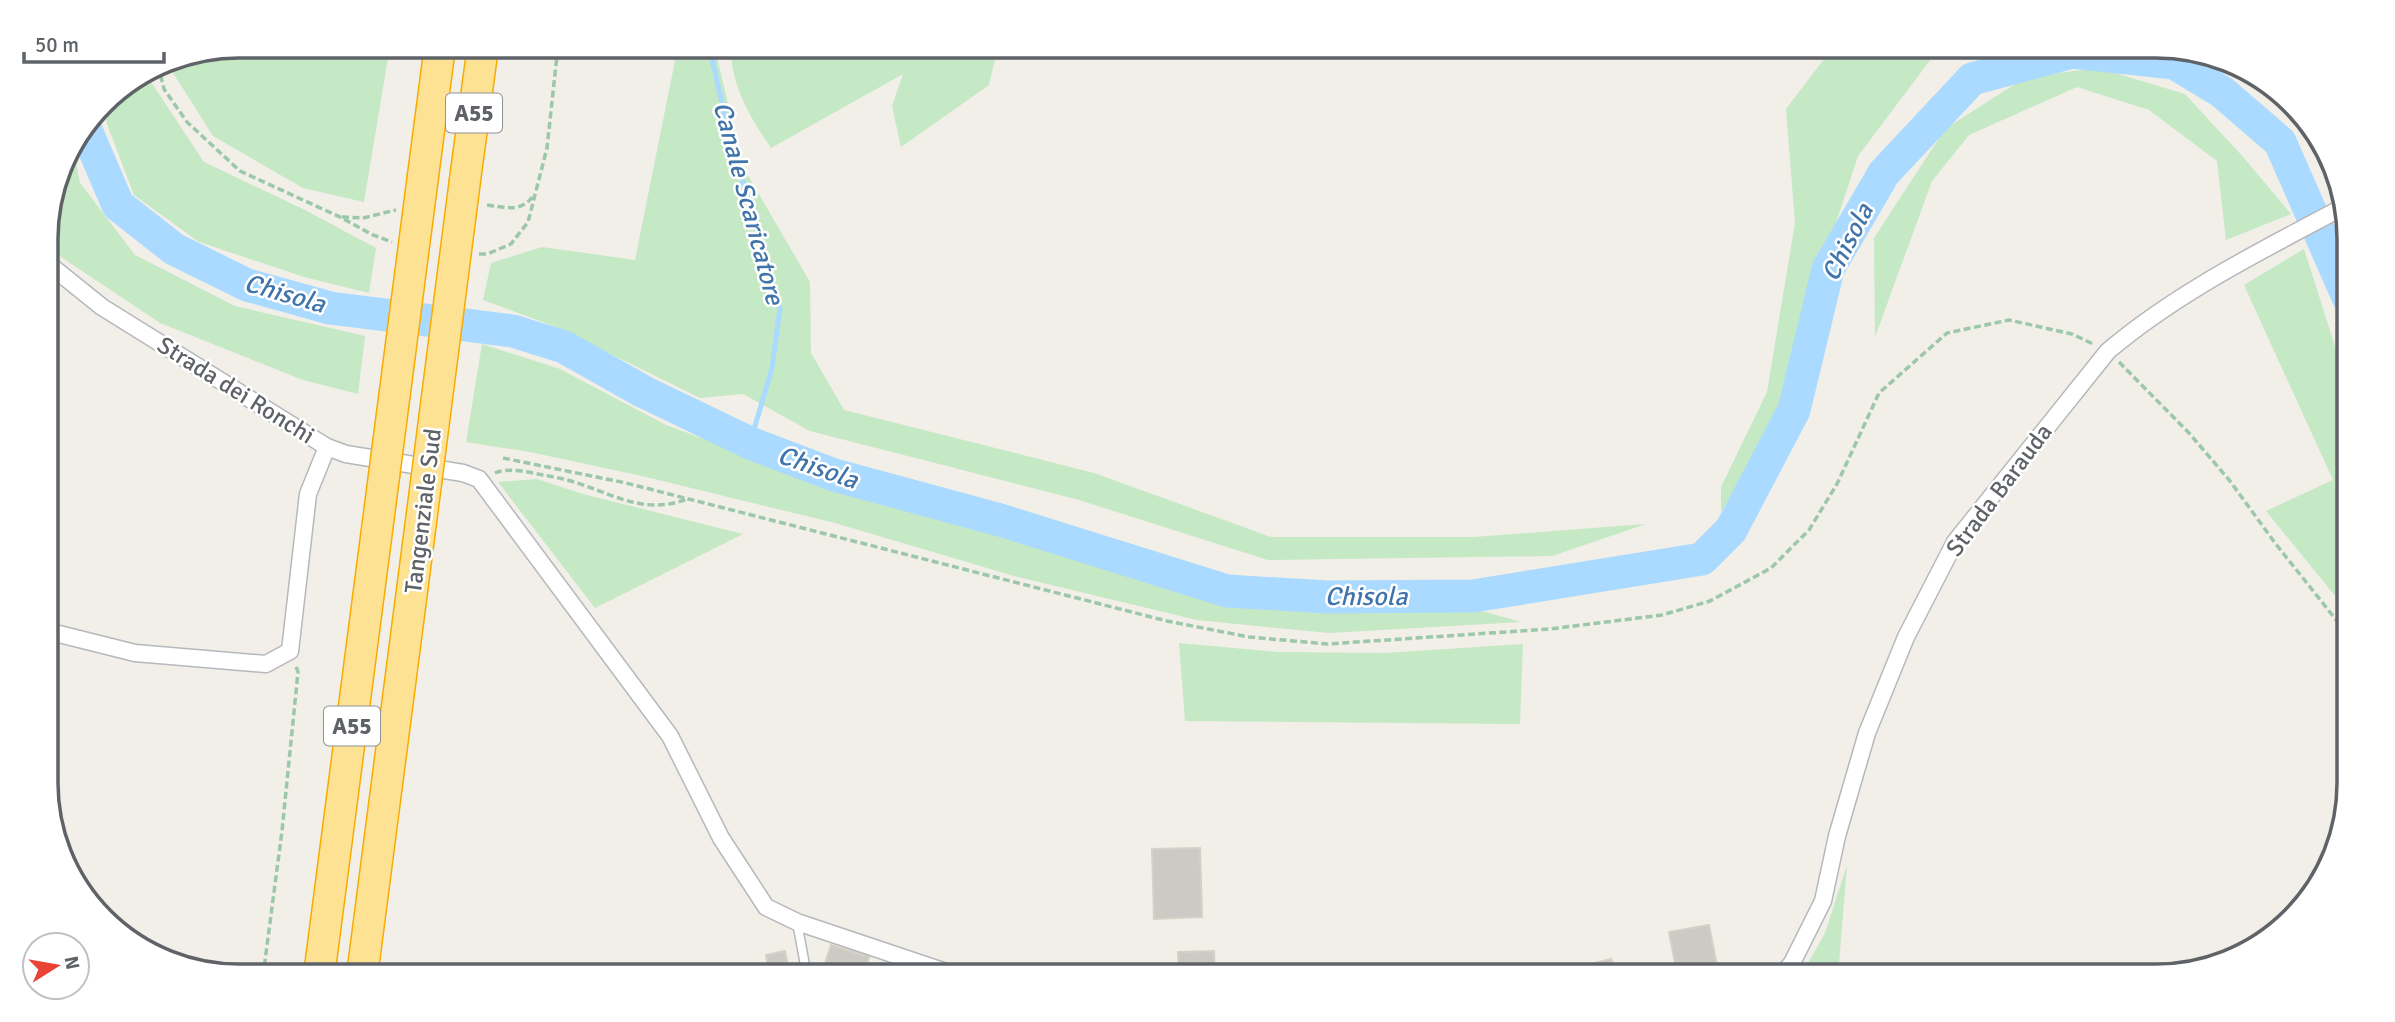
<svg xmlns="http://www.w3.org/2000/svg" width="2395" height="1022" font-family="Signika,sans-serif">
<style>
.green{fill:#c5e8c5}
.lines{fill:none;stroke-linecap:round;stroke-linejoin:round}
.stream{stroke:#aadaff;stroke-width:5}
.river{stroke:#aadaff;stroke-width:33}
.building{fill:#cccac5;stroke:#d6d1c6;stroke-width:2}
.service-casing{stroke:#b5b8bc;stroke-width:11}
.minor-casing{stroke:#b5b8bc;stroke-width:19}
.motorway-casing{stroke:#f9ab00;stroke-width:33}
.path{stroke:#9cc7a9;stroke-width:3.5;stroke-dasharray:7 3.5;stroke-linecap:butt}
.service{stroke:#fff;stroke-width:8}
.minor{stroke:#fff;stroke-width:16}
.motorway{stroke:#fde293;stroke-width:30}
.motorway-bridge-casing{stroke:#f9ab00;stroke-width:33;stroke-linecap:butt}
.motorway-bridge{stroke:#fde293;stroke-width:30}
.labels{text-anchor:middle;stroke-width:5;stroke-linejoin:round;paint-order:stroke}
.shield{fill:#fff;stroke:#8f9295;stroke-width:2}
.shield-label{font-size:23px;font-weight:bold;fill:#5f6368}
.street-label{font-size:24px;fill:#5f6368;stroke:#fff}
.water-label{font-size:26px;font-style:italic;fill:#4174aa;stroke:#fff}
.rim{fill:none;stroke:#5f6368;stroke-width:3.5}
</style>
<rect width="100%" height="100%" fill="#f1efe8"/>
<g class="green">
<polygon points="239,46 390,46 364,202 303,188 213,136 168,65 167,60"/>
<polygon points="678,46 717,46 717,57 743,167 810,282 811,353 844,410 1094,473 1271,537 1474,537 1646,524 1552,556 1268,560 1079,500 810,431 743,394 700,398 556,327 483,300 491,263 542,247 635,260"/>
<path d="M731,46h267l-9,39 -88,62 -9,-41 11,-32 -132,74c-21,-31 -41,-64 -40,-102z"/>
<polygon points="1834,46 1955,46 1934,55 1858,156 1826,253 1785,405 1721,512 1721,487 1767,392 1795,223 1786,109"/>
<polygon points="2098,68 2185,94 2244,158 2291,214 2226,240 2217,161 2149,110 2077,87 1969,135 1932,181 1875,337 1874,238 1945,129 2026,77"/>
<polygon points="145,73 204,162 303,209 376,248 369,293 304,277 199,242 134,195 107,124 103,105 111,94"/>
<polygon points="2285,102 2309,121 2320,146 2306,136"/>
<polygon points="73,144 80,183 135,255 235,306 365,336 358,394 303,380 160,323 46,247 46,226 65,154"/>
<polygon points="2304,249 2348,387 2349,613 2266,511 2333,480 2244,285"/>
<polygon points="482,344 560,369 666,425 848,492 1030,542 1204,600 1330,613 1475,609 1521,622 1329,633 1197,620 1014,576 835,523 642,476 530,452 466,442"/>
<polygon points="537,479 583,494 743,534 595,608 498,482"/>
<polygon points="1179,643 1278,652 1385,653 1523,644 1520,724 1185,721"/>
<polygon points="1847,865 1838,976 1801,976 1825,933"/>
</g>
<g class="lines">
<polyline class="stream" points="709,46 730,138 780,308 772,368 750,443"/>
<polyline class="river" points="85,128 118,205 174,249 247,285 330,308 513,331 564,347 644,392 750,443 834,475 1000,520 1227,591 1328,597 1473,596 1702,559 1731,530 1794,410 1828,269 1884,173 1972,79 2072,52 2174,63 2222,92 2280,142 2348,297"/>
</g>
<g class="building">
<polygon points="1200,848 1202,917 1154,919 1152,849"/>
<polygon points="1709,925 1717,966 1677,973 1669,932"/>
<polygon points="831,945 869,957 864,976 821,976"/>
<polygon points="785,951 790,976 770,976 766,955"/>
<polygon points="1214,951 1215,976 1179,976 1178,952"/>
<polygon points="1611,959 1618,976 1566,976 1565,971"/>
</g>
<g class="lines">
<defs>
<g id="service">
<polyline points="797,922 807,976"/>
<polyline points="907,959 909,976"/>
</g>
<g id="minor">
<polyline points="46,262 102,307 327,447 346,454 463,473 479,479 670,736 721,838 766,907 797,922 958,976"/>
<polyline points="47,631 135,653 266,664 290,651 308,494 327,447"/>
<path d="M1781,976l11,-13 31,-62 14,-65 30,-103 39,-96 49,-95 153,-191c71,-60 155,-101 237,-145"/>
</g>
<g id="motorway">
<polyline points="423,176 440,46"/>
<polyline points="465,180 483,46"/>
<polyline points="319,976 384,476"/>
<polyline points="362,976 426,483"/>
</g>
</defs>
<use href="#service" class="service-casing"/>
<use href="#minor" class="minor-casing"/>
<use href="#motorway" class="motorway-casing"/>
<g class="path">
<polyline points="158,65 164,89 187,122 240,171 340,217 373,235 392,242"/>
<path d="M487,205c18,2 34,8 46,-9"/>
<polyline points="342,217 363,218 396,210"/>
<polyline points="479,254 487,254 511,244 528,222 547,148 558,46"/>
<polyline points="2119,362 2189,433 2230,481 2275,543 2349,636"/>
<polyline points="503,458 626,483 1167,621 1249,637 1327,644 1550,629 1662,615 1710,601 1771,568 1809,530 1837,484 1879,393 1947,333 2009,320 2072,334 2093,344"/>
<path d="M495,473c12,-5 30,-2 43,1 11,2 22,4 33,7 40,12 73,35 116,18"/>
<polyline points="263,976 282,831 298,672 296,666"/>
</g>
<use href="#service" class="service"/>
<use href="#minor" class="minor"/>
<use href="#motorway" class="motorway"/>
<defs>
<g id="motorway-bridge">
<polyline points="384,476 423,176"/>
<polyline points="426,483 465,180"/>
</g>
</defs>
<use href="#motorway-bridge" class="motorway-bridge-casing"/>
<use href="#motorway-bridge" class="motorway-bridge"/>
</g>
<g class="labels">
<g class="shield">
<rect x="446" y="93.5" width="56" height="39" rx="5"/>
<rect x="324" y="706.5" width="56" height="39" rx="5"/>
</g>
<g class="shield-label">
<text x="474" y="121">A55</text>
<text x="352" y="734">A55</text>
</g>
<g class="street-label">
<text transform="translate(236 390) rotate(32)" y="8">Strada dei Ronchi</text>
<text transform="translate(1999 490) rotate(-53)" y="8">Strada Barauda</text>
<text transform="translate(423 511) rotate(-83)" y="8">Tangenziale Sud</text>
</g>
<g class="water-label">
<text transform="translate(749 203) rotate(75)" y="9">Canale Scaricatore</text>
<text transform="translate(1847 242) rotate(-63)" y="9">Chisola</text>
<text transform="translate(285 293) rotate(16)" y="9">Chisola</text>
<text transform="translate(818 467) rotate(19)" y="9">Chisola</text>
<text x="1366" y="605">Chisola</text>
</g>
</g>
<path d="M0 0H2395V1022H0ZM239 58H2156A181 181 0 0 1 2337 239V783A181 181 0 0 1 2156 964H239A181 181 0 0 1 58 783V239A181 181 0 0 1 239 58Z" fill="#fff" fill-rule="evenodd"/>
<path class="rim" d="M239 58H2156A181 181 0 0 1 2337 239V783A181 181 0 0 1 2156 964H239A181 181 0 0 1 58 783V239A181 181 0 0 1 239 58Z"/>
<g transform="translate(56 966) rotate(79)"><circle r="33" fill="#ffffff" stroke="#bfc1c3" stroke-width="2"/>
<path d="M0-5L12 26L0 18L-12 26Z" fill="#ea4335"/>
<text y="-10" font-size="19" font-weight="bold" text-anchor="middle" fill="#5f6368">N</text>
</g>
<path d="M24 52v10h140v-10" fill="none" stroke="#5f6368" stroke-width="3.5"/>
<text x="35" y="52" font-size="21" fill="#5f6368" stroke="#ffffff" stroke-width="5" paint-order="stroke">50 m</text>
</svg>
